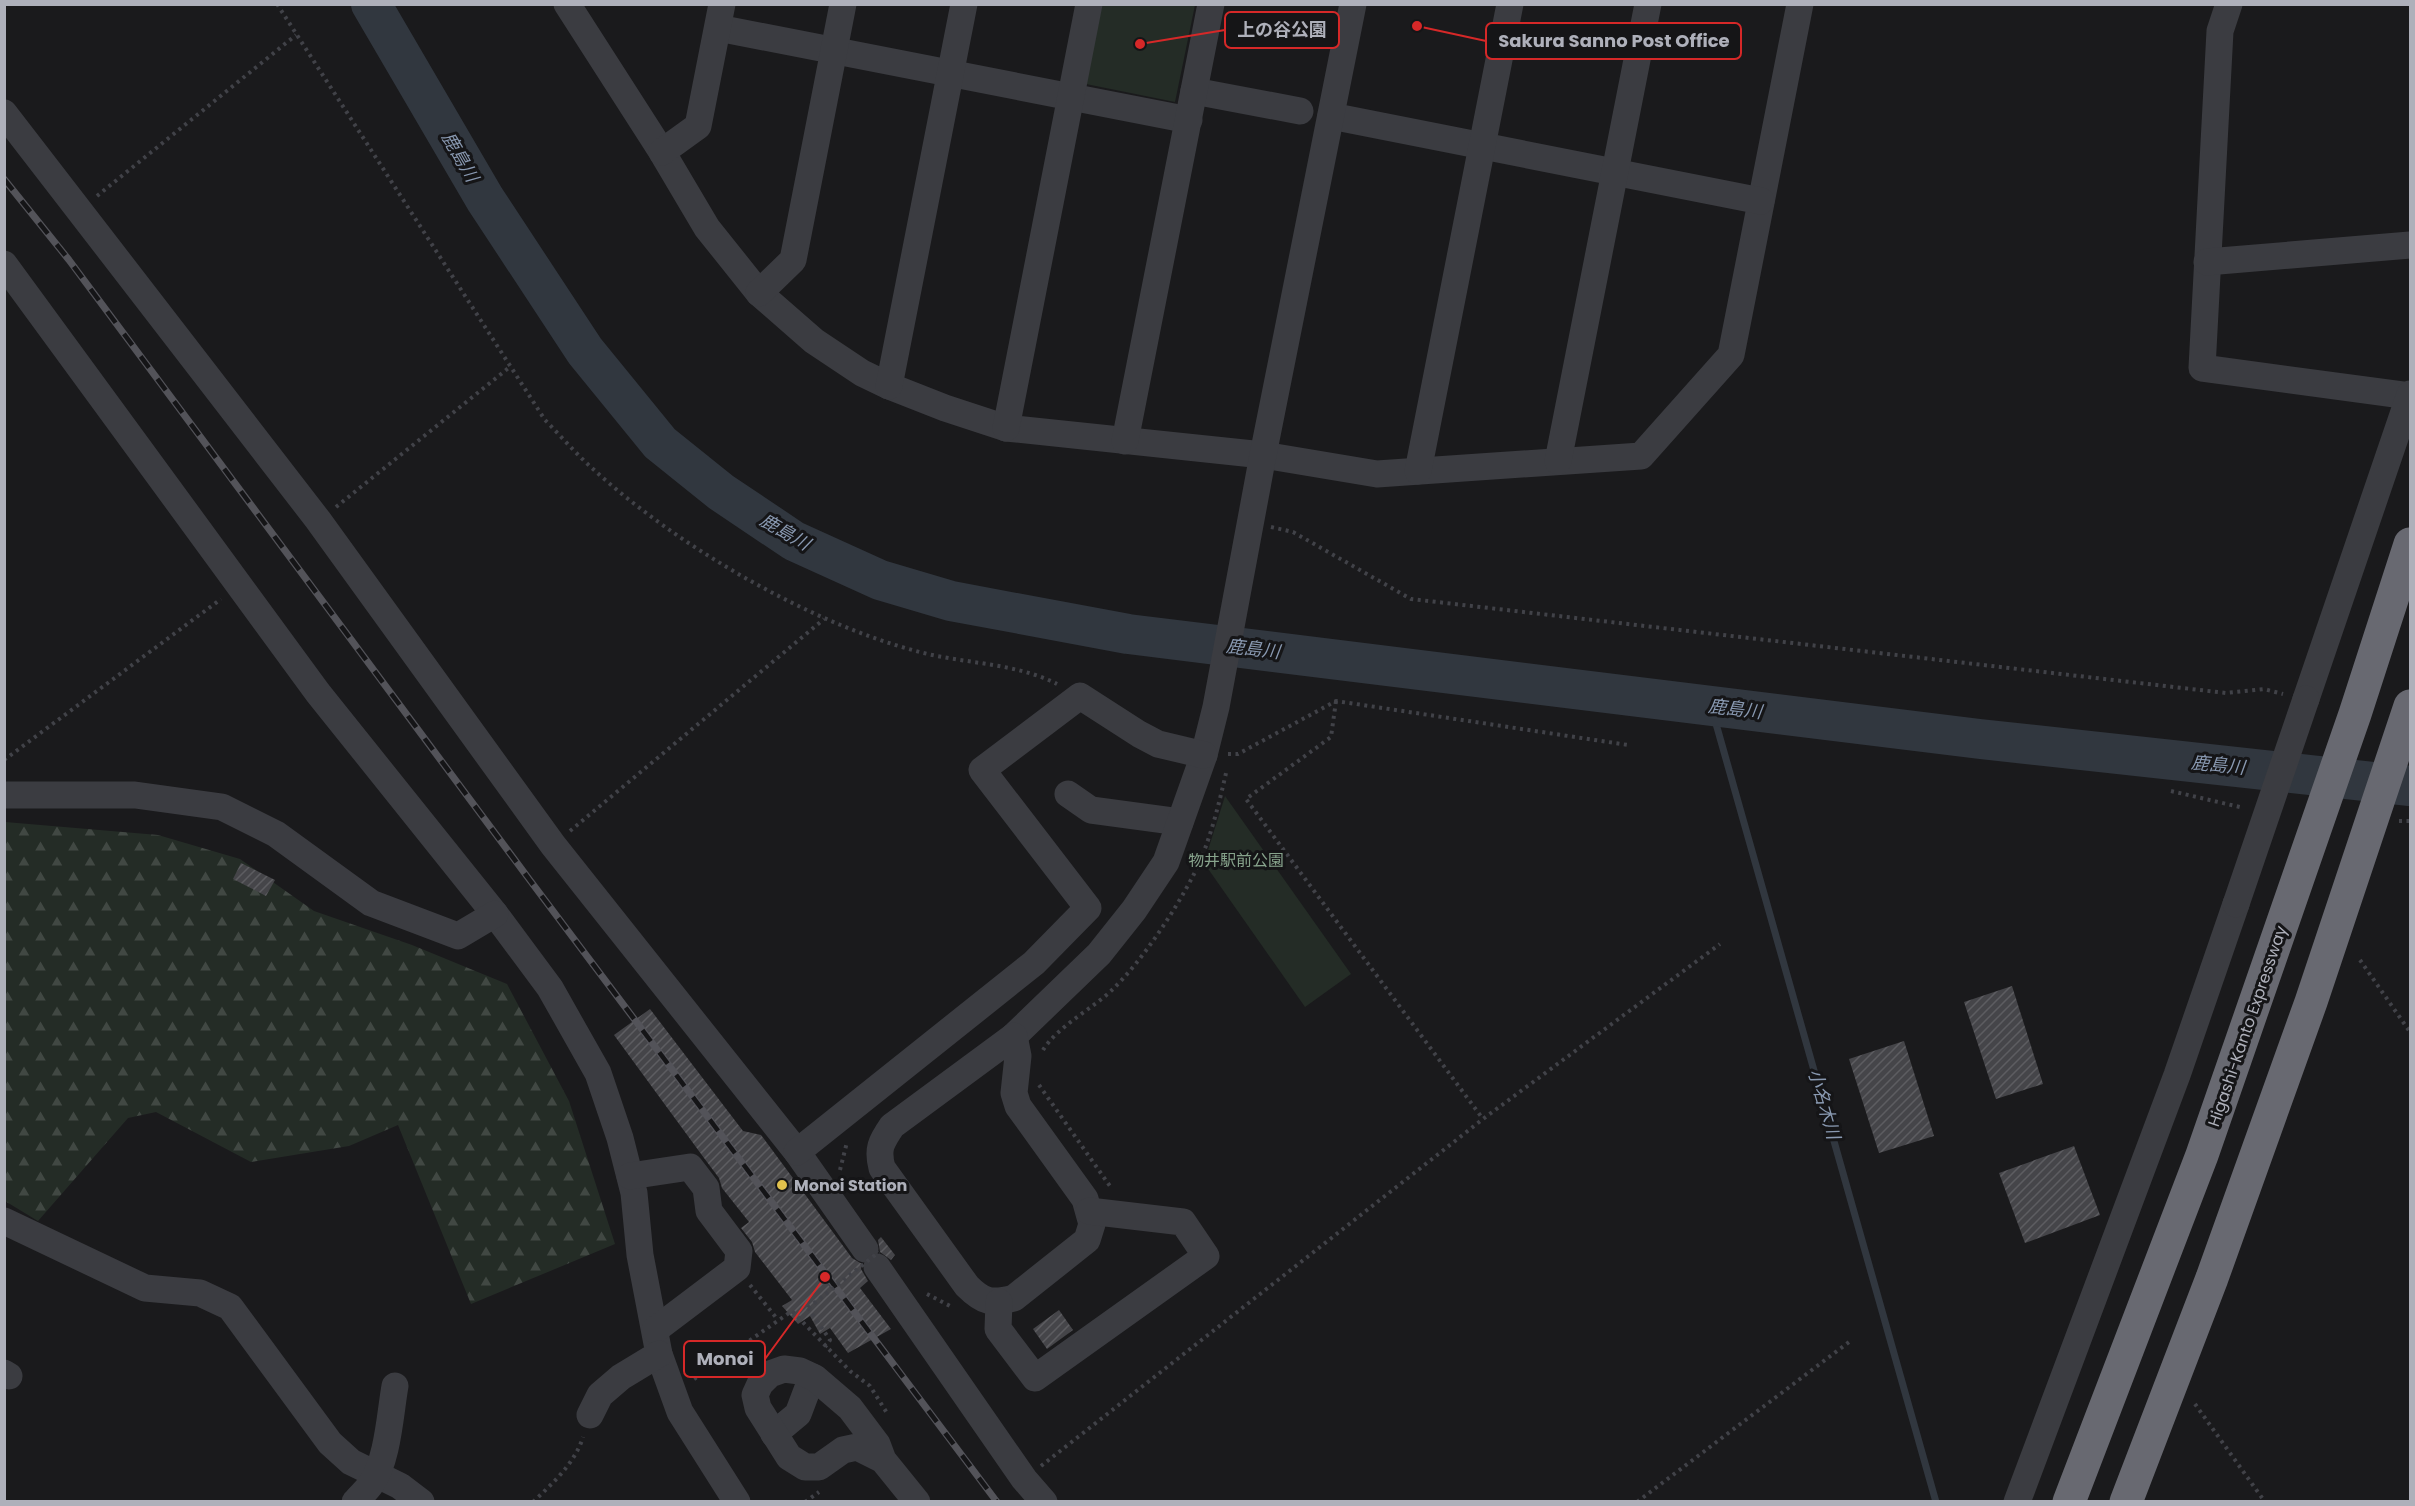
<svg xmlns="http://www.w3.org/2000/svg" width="2415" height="1506" font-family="Poppins,'Noto Sans JP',sans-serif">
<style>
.forest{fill:url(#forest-firs)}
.park{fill:#242c26}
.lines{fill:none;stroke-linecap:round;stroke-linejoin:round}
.stream{stroke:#31373f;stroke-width:7}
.river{stroke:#31373f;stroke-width:40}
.building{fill:url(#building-hatch)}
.path{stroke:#414248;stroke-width:4;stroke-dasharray:3 4.5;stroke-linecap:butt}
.minor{stroke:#3b3c41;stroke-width:27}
.rail-casing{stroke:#535359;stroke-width:7}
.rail{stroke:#151517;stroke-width:4.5;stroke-dasharray:14;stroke-linecap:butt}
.path-bridge{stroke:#414248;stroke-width:4;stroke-dasharray:3 4.5;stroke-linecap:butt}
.minor-bridge{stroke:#3b3c41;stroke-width:27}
.highway-bridge{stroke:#686971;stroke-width:33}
.poi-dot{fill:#e1c14d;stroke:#151517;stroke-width:2}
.labels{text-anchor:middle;stroke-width:6;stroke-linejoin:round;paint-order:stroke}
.park-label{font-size:16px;fill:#87a38c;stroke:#151517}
.street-label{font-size:16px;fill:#aeb0ba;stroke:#151517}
.poi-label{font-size:16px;font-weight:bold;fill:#aeb0ba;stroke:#151517;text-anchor:start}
.water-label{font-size:18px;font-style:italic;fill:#8999b1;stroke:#151517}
.leader{fill:none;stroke:#d62828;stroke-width:2}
.callout-dot{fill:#d62828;stroke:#151517;stroke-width:2}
.callout{fill:#151517;stroke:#d62828;stroke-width:2}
.callout-label{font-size:18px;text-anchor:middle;font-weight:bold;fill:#aeb0ba}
</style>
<defs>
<pattern id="forest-firs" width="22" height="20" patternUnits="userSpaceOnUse" patternTransform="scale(1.5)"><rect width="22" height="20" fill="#242c26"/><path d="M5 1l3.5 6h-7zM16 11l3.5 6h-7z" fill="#414843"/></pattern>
<pattern id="building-hatch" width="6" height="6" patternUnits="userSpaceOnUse" patternTransform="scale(1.5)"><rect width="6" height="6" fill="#454549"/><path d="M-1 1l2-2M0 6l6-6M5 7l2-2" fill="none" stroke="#5d5d61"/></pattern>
</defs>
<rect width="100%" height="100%" fill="#1a1a1c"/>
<polygon class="forest" points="5,822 158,835 240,859 314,911 412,945 507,984 569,1101 615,1244 471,1304 398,1125 349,1146 251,1162 156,1112 128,1118 38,1221 5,1201"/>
<g class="park">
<polygon points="1102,5 1195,5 1175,102 1086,84"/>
<polygon points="1225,796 1351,974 1305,1007 1204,863"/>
</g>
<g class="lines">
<polyline class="stream" points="1711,706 1936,1502"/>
<polyline class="river" points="371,4 485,199 585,351 660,443 721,492 794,541 880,580 951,601 1128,634 1980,739 2410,786"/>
</g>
<g class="building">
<polygon points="241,863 275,880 266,896 233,879"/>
<polygon points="2012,986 2043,1084 1996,1099 1964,1002"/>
<polygon points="650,1009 743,1131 761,1135 852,1258 862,1264 861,1269 868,1281 860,1288 891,1329 848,1353 830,1328 820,1334 810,1316 798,1324 782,1306 792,1300 755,1252 752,1242 741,1228 749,1222 722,1188 719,1178 704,1158 614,1035"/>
<polygon points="1904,1041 1934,1136 1879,1153 1849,1059"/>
<polygon points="2074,1146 2100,1215 2025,1243 1999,1173"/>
<polygon points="881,1237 895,1255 891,1260 880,1252 878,1240"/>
<polygon points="1059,1310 1073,1330 1047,1349 1033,1329"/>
</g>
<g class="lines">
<g class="path">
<path d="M277,4l268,416c16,16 31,34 48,49 83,76 214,153 323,182 46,13 98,11 141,33"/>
<polyline points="97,196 296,35"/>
<polyline points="336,507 511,366"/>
<polyline points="1271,527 1293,532 1411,599 2226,693 2264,689 2283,694"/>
<polyline points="1336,701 1331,737 1246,799 1483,1119"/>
<polyline points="1228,754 1238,754 1336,701 1628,745"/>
<polyline points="4,760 221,599"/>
<polyline points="2171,791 2244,808"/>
<polyline points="2399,821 2410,821"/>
<polyline points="570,831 824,619"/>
<polyline points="2360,960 2410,1032"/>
<path d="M1043,1050c14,-23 49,-41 69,-60 30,-29 63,-79 82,-116 15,-29 25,-70 32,-101"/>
<polyline points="1039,1085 1112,1189"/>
<polyline points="840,1170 847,1142"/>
<polyline points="830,1284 833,1288"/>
<polyline points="750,1285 778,1320"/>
<polyline points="927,1294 952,1307"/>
<polyline points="808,1308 830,1340 825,1347"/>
<polyline points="694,1379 792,1311 850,1371 870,1386 887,1413"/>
<polyline points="2195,1404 2265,1502"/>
<polyline points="1041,1466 1483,1119 1720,944"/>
<path d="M533,1502c20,-19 42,-39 50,-65"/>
<polyline points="805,1502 819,1492"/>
<polyline points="1637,1502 1849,1342"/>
</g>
<g class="minor">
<polyline points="567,4 662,152 707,228 759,293 814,341 862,373 889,386 945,408 1006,428 1263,455 1377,474 1641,456 1731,355 1800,4"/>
<polyline points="2229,4 2220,31 2202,368 2410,396"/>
<polyline points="718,28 1189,120"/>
<polyline points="1194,91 1300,111"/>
<polyline points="4,113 318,520 553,845 797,1152 865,1249"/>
<polyline points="1331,116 1761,201"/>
<polyline points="662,152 698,126 722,4"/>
<polyline points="2207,262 2410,245"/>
<polyline points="4,264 318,693 495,914 550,988 598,1073 620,1138 634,1193 640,1255 659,1354 680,1412 737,1502"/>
<polyline points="759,293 793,260 843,4"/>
<polyline points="889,386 964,4"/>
<polyline points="1006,428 1089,4"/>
<polyline points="1125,441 1211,4"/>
<polyline points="1558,461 1648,4"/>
<polyline points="1418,471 1510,4"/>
<polyline points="2306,699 2410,394"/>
<polyline points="1068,794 1091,810 1180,822"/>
<polyline points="4,795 135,795 222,807 276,834 371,903 458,936 495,914"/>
<polyline points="1014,1036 1099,954 1134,910 1166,862 1204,755 1216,707 1263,455 1353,4"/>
<path d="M1014,1036l4,20 -4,37 4,13 67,93 7,25 -5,16 -73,58c-23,6 -31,4 -47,-12l-85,-118c-5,-19 -1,-26 10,-42z"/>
<polyline points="797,1152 1034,963 1088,908 982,770 1080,696 1139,734 1158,744 1204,755"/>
<polyline points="630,1176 690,1167 706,1188 709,1211 739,1251 737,1268 655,1330"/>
<polyline points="4,1221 145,1288 200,1293 230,1307 330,1443 351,1462 400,1486 421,1502"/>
<polyline points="877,1267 1024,1479 1044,1502"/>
<polyline points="999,1302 998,1329 1035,1378 1206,1256 1183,1222 1089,1211"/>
<polyline points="4,1373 9,1376"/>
<polyline points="590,1415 600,1395 621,1377 659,1354"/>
<polyline points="774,1434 798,1414 812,1377"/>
<polyline points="883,1460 857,1447 843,1450 819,1467 805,1467 789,1457 758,1408 755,1395 760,1384 770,1374 784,1369 800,1371 815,1378 850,1408 877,1444 883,1460 917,1502"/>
<path d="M355,1502c5,-6 12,-12 16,-18 17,-24 19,-70 24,-98"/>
<polyline points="2017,1502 2177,1075 2236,904"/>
</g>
<defs>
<polyline id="rail" points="4,179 69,260 529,879 997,1502"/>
</defs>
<use href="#rail" class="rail-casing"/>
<use href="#rail" class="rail"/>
<polyline class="path-bridge" points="808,1308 879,1252"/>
<polyline class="minor-bridge" points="2236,904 2306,699"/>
<g class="highway-bridge">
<polyline points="2069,1502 2202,1155 2355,714 2410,544"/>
<polyline points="2126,1502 2212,1278 2311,1002 2410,706"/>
</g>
</g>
<circle class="poi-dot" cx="782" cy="1185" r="6"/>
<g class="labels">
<g class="park-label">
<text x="1236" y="866">物井駅前公園</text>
</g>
<g class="street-label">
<text transform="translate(2247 1026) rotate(-71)" y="6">Higashi-Kanto Expressway</text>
</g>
<g class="poi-label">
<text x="794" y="1191">Monoi Station</text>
</g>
<g class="water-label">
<text transform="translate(460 157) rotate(60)" y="6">鹿島川</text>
<text transform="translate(785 532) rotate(30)" y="6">鹿島川</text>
<text transform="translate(1253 649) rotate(7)" y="6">鹿島川</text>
<text transform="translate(1735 709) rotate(7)" y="6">鹿島川</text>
<text transform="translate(2218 765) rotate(6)" y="6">鹿島川</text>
<text transform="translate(1824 1104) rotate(74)" y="6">小名木川</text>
</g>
</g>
<path class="leader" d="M1140 44L1225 30M1417 26L1486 41M825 1277L765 1359"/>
<g class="callout-dot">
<circle cx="1140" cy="44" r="6"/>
<circle cx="1417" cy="26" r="6"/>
<circle cx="825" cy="1277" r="6"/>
</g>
<g class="callout">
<rect x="1225" y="12" width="114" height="36" rx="6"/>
<rect x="1486" y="23" width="255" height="36" rx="6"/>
<rect x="684" y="1341" width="81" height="36" rx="6"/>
</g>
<g class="callout-label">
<text x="1282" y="36">上の谷公園</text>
<text x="1614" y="47">Sakura Sanno Post Office</text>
<text x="725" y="1365">Monoi</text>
</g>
<rect width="2415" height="1506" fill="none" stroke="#aeb0ba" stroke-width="12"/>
</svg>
